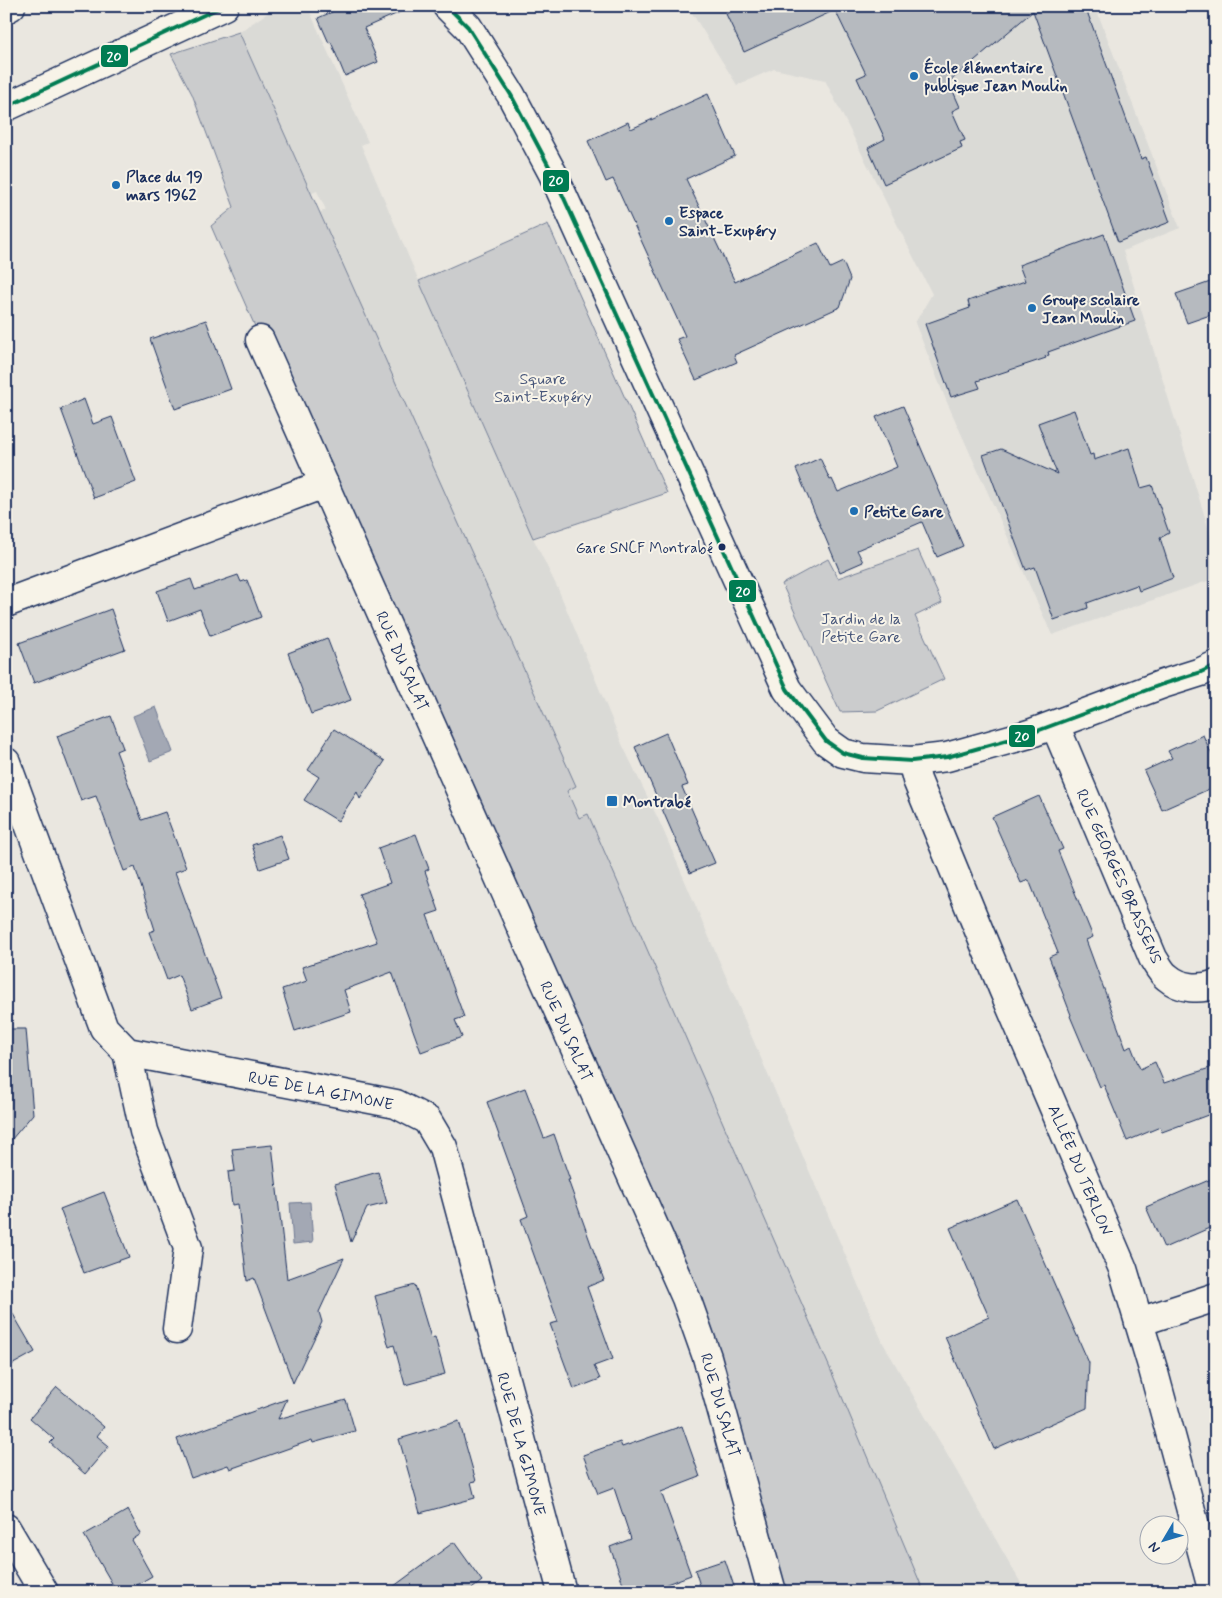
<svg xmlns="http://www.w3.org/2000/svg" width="1222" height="1598" font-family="Mynerve,sans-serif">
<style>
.built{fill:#dadad6}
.green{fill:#cbcccd;stroke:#737e96}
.water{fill:#a3a8b4;stroke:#6d7892}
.building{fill:#b6babf;stroke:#1b2f5e}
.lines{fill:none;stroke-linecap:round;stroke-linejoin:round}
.street-casing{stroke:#1b2f5e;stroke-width:31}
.street{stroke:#f7f3e8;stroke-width:28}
.bus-1-casing{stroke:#f7f3e8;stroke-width:8}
.bus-1{stroke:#007c52;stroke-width:4}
.poi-dot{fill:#1f6fb2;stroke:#f7f3e8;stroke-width:2}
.bus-dot{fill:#1b2f5e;stroke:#f7f3e8;stroke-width:2}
.labels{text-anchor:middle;stroke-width:4;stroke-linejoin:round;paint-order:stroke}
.bus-label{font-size:15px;fill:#1b2f5e;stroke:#f7f3e8;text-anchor:end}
.poi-label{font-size:16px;font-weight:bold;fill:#1b2f5e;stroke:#f7f3e8;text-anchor:start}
.park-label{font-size:16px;fill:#47567a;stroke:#f7f3e8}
.street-label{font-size:16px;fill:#1b2f5e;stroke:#f7f3e8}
.line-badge{stroke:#f7f3e8;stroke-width:2}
.badge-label{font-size:14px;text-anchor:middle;font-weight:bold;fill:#fff}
</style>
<rect width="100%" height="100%" fill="#eae7e0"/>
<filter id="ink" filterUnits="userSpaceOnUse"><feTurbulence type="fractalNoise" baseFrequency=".02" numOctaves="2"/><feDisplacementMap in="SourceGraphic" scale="10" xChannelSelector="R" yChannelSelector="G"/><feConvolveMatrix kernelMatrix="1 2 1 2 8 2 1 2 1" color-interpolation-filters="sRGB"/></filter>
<g filter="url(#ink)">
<g class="built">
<polygon points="278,6 299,6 310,12 368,142 361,145 419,281 533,538 559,591 622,744 661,825 883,1343 1026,1592 853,1592 318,213 326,210 317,191 298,199 236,57 239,32"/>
<polygon points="704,6 1095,6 1180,228 1123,251 1216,553 1216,578 1052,635 946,400 915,323 932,294 825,80 774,69 737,85 692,13"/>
</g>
<g class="green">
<polygon points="239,32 576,786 567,791 579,818 588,814 829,1366 924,1592 769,1592 707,1357 211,226 234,207 192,94 171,54"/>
<polygon points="548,224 667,493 533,538 419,281"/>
<polygon points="918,550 942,603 915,616 944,679 877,711 840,712 782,584 828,559 838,578"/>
</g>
<g class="water">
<polygon points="156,707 173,752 150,761 133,716"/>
<polygon points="310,1202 313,1242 293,1244 290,1203"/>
</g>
<g class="building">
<polygon points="346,6 414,6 364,28 378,62 345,76 331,42 329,43 318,18"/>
<polygon points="744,6 1085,6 1141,159 1146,157 1170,222 1118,242 1033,11 949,82 960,107 952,111 965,140 960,142 962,148 884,184 868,148 885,139 857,78 866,74 835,10 744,52 726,14"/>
<polygon points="708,94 735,156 686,179 735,282 818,243 830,268 843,262 850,279 840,307 734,355 737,362 696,380 677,339 685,336 613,179 606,182 588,141 628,122 631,129"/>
<polygon points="1104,234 1135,321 1048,352 1049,355 1045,356 1046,358 977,381 980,388 951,397 925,324 970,308 968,301 1025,281 1019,265"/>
<polygon points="1216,280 1216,313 1187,323 1176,294"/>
<polygon points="206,320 231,389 175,409 150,339"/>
<polygon points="84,399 93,424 112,417 136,482 94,498 61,409"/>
<polygon points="903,406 963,546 937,557 922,522 857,550 863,562 840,572 796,469 820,458 830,480 832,479 838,492 897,467 876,417"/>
<polygon points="1074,410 1090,455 1093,454 1094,460 1129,448 1141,488 1152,485 1169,533 1160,538 1173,578 1139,591 1137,585 1087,603 1088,608 1054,620 1035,567 1026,570 983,455 1001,449 1057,474 1038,423"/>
<polygon points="238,575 241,582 247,580 261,617 210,636 200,609 168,621 157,591 191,579 195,590"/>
<polygon points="111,609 125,649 34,683 19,643"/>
<polygon points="327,638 351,700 311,714 288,653"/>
<polygon points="111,716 123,748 116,751 142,820 165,812 186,868 175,872 221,998 192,1009 179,975 167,980 149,932 155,930 135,867 124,871 96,796 81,801 57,736"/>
<polygon points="334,729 385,761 360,799 357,792 338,821 304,800 319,777 308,770 322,749 324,748 323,746"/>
<polygon points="666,733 688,785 682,787 715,863 690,873 635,747"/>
<polygon points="1203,735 1216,764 1216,786 1162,810 1144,771 1172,758 1168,751"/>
<polygon points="1039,796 1063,849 1058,851 1093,937 1086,940 1126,1049 1131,1046 1140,1069 1155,1062 1164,1083 1216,1066 1216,1112 1162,1132 1160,1127 1127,1141 1104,1085 1100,1087 1070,1016 1071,1015 1049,957 1058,953 1029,880 1021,883 992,817"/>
<polygon points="416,834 429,869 425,871 439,911 427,915 464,1017 455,1020 462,1037 421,1052 392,972 344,990 351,1012 295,1031 282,989 307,981 302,967 377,942 359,894 390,883 378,848"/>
<polygon points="280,835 289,859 260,869 252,845"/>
<polygon points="6,1029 26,1029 33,1114 6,1146"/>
<polygon points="525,1088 544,1138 554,1134 570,1180 568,1180 604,1280 587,1287 613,1359 594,1366 600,1379 574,1389 550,1324 558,1322 521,1219 528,1216 487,1102"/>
<polygon points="272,1145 287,1279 344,1258 319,1312 322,1322 293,1383 254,1278 247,1281 238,1204 232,1205 228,1172 235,1171 232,1149"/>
<polygon points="378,1172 387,1203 367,1208 351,1242 335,1184"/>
<polygon points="1216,1177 1216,1225 1164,1248 1146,1207"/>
<polygon points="104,1192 129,1257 84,1273 60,1209"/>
<polygon points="1017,1199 1089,1363 1087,1408 994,1449 945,1337 989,1317 950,1228"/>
<polygon points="415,1285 431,1338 435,1337 445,1374 405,1385 394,1345 389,1347 375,1296"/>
<polygon points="6,1302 35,1352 6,1368"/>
<polygon points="57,1387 104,1427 97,1436 109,1446 85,1474 50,1443 54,1439 30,1418"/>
<polygon points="287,1399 278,1419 346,1400 355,1431 313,1443 312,1440 230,1469 228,1465 191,1478 177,1439"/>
<polygon points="459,1421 476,1481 471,1482 475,1498 420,1513 399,1439"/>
<polygon points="682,1426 700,1477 661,1492 691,1575 645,1592 626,1592 610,1547 631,1539 614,1488 598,1494 583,1455 620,1442 622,1447"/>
<polygon points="128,1510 141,1534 132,1540 152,1576 124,1592 117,1592 84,1535"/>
<polygon points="454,1542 482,1581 468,1592 386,1592"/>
<polygon points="725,1560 736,1592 702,1592 695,1570"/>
</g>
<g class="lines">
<defs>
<g id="street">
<polyline points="447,6 468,27 511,95 553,174 787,689 826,741 843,753 863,758 912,761 947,757 1029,734 1163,684 1201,672 1216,665"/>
<polyline points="6,9 11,6"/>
<polyline points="6,107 224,6"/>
<polyline points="260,340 686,1298 707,1357 772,1592"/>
<polyline points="6,603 324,484"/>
<path d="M1055,725l98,233c4,6 8,15 14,19 14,12 33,13 49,7"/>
<polyline points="912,761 917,780 1003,989 1123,1269 1153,1369 1213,1592"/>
<polyline points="6,762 104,1028 127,1052 396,1104 427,1120 443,1147 562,1592"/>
<polyline points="127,1052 144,1131 188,1248 177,1329"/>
<polyline points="1139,1322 1216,1297"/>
<polyline points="6,1528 44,1592"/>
</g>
</defs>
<use href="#street" class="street-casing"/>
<use href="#street" class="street"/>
<defs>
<g id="bus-1">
<polyline points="447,6 468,27 511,95 553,174 787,689 826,741 843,753 863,758 912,761 947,757 1029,734 1163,684 1201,672 1216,665"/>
<polyline points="6,107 223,6"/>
</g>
</defs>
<use href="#bus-1" class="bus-1-casing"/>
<use href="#bus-1" class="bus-1"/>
</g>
</g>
<g class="poi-dot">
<circle cx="914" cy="76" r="5"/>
<circle cx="116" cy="185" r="5"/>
<circle cx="669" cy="221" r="5"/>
<circle cx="1032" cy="308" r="5"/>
<circle cx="854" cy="511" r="5"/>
<rect x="606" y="795" width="12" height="12" rx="2.5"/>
</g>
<circle class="bus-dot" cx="722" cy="547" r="4.5"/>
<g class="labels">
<g class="bus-label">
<text x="713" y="553">Gare SNCF Montrabé</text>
</g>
<g class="poi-label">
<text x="924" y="73">École élémentaire<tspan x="924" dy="18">publique Jean Moulin</tspan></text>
<text x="126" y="182">Place du 19<tspan x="126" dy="18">mars 1962</tspan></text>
<text x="679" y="218">Espace<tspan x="679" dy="18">Saint-Exupéry</tspan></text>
<text x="1042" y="305">Groupe scolaire<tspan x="1042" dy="18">Jean Moulin</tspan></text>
<text x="864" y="517">Petite Gare</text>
<text x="623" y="807">Montrabé</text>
</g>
<g class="park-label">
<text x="543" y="384">Square<tspan x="543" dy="18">Saint-Exupéry</tspan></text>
<text x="861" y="624">Jardin de la<tspan x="861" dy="18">Petite Gare</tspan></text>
</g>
<g class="street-label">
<text transform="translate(403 661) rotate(66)" y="6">RUE DU SALAT</text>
<text transform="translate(1120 876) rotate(66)" y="6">RUE GEORGES BRASSENS</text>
<text transform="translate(567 1031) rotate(66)" y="6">RUE DU SALAT</text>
<text transform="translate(321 1090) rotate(11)" y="6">RUE DE LA GIMONE</text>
<text transform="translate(1081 1170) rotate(67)" y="6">ALLÉE DU TERLON</text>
<text transform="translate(721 1405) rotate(74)" y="6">RUE DU SALAT</text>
<text transform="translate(522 1444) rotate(75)" y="6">RUE DE LA GIMONE</text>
</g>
</g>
<g class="line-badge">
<rect x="100" y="44" width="29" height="24" rx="5" fill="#007c52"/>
<rect x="542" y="169" width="28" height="24" rx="5" fill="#007c52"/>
<rect x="728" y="579" width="29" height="24" rx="5" fill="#007c52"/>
<rect x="1008" y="724" width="28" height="24" rx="5" fill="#007c52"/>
</g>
<g class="badge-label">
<text x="114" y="61">20</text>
<text x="556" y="185">20</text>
<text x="743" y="596">20</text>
<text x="1022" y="741">20</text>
</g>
<rect width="1222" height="1598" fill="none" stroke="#f7f3e8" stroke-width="25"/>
<rect x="12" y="12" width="1197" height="1573" fill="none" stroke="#1b2f5e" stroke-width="2" filter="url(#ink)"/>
<g transform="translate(1164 1540) rotate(232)"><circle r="24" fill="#f7f3e8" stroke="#9fa5b1"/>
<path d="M0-4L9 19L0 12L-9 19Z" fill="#1f6fb2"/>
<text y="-8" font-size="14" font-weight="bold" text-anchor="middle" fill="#1b2f5e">N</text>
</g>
</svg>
